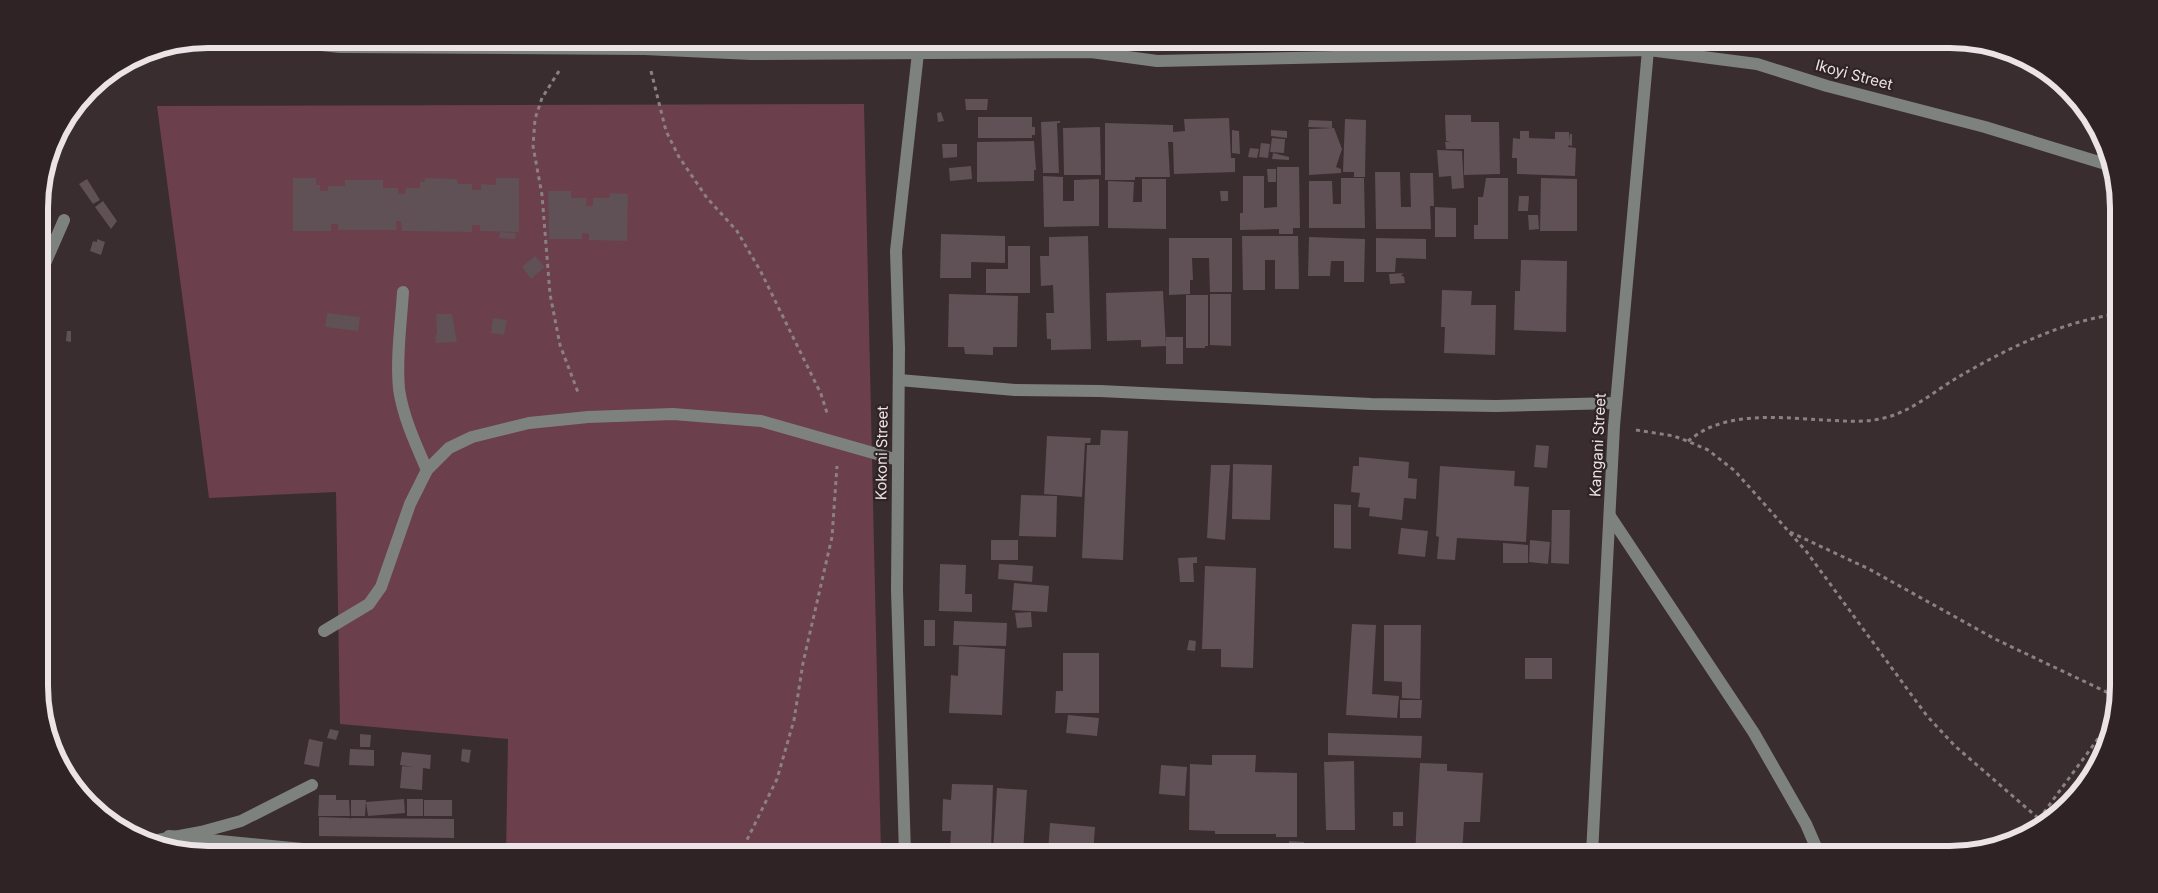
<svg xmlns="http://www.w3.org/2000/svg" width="2158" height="893" font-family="Inter,sans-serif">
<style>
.green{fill:#6b3f4b}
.building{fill:#5f5155}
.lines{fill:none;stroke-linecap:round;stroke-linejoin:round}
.path{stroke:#8b8184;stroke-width:3;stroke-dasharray:4 4;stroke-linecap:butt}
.minor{stroke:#7e827e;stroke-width:12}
.labels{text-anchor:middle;stroke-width:4.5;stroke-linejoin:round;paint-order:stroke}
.street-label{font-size:15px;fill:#ebe3e5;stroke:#2f2326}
.rim{fill:none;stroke:#ebe3e5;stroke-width:6}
</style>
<rect width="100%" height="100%" fill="#392d30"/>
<polygon class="green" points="864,104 881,854 506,854 508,739 340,724 336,492 209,498 157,106"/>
<g class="building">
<polygon points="965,99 988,99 987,110 966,110"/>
<polygon points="941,112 944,121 938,122 937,113"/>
<polygon points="1445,115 1471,115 1471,122 1499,122 1500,174 1464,175 1464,149 1446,149 1445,142 1450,142 1446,141"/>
<polygon points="978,117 1032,117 1032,127 1035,127 1035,135 1032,135 1032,138 978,138"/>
<polygon points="1229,118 1231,158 1235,158 1235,172 1174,174 1173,142 1168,142 1170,177 1135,177 1135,180 1105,180 1105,123 1173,125 1173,132 1185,131 1184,119"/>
<polygon points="1345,119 1366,120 1365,177 1354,177 1354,172 1343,172"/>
<polygon points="1309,120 1332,121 1332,128 1308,127"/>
<polygon points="1060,121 1060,123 1057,123 1059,173 1043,173 1041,122"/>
<polygon points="1100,127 1101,175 1064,175 1063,128"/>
<polygon points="1334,128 1342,149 1336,167 1341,169 1341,173 1309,175 1309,129"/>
<polygon points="1232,130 1239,131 1240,154 1232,153"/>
<polygon points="1271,130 1287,131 1287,138 1271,136"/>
<polygon points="1520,131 1529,131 1529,138 1555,139 1555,132 1569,132 1570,141 1570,134 1572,134 1572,146 1569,145 1568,147 1576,148 1575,176 1517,174 1517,158 1512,158 1513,138 1520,139"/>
<polygon points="1272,138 1285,139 1284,153 1270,152"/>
<polygon points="1034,141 1036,170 1034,170 1034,181 977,182 977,142"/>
<polygon points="1261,143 1270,144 1268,158 1259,157"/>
<polygon points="942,144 957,144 957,157 943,158"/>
<polygon points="1250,148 1259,149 1257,158 1248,157"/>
<polygon points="1437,150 1462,151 1464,188 1452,189 1451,176 1439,177"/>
<polygon points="1273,153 1289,157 1289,160 1272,159"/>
<polygon points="971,166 972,179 950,181 949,168"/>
<polygon points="1277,167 1299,167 1300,228 1293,228 1293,234 1279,234 1279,229 1240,230 1240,213 1243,213 1243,176 1264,176 1264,208 1277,207"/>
<polygon points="1267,169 1276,169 1276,182 1268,182"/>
<polygon points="1375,172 1400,172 1401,207 1411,207 1410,173 1433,173 1434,206 1430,206 1431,229 1376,229"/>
<polygon points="1043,176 1063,177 1063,201 1074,201 1074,180 1099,179 1099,226 1044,227"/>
<polygon points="293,178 316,178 316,185 320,185 320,191 328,191 328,186 345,186 345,180 383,180 383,188 398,188 398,194 405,194 406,188 420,188 420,182 424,182 425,178 457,179 458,184 472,184 472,190 481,190 481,184 496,185 496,178 519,178 519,232 480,231 480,225 472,225 472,232 402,231 401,221 396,221 397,230 338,230 338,224 331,224 331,231 293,231"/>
<polygon points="1341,178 1364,178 1365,228 1309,228 1309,181 1332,181 1333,204 1341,204"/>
<polygon points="1486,178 1508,178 1508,239 1474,239 1474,225 1478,225 1478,197 1483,197"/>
<polygon points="1541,178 1577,179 1577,231 1540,231"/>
<polygon points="87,179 100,200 93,204 79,184"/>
<polygon points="1142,179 1166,179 1166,229 1108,228 1108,181 1134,182 1133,202 1142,202"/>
<polygon points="548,191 571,191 571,198 587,198 586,206 593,206 593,198 609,198 610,193 628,194 627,241 589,240 589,234 582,233 582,239 549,239"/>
<polygon points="1220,191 1228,191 1228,201 1221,201"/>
<polygon points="1519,196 1529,196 1528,211 1518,211"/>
<polygon points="103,201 117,221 111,229 95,207"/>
<polygon points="1435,207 1456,208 1456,237 1435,237"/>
<polygon points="1528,215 1538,215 1539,229 1529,230"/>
<polygon points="500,232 516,233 515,239 499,238"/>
<polygon points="941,234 1005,236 1005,263 971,262 971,278 940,278"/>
<polygon points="1088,236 1091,349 1051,350 1051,339 1047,339 1046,313 1054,313 1053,285 1041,286 1040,256 1049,256 1049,237"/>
<polygon points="1242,236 1298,236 1299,289 1275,289 1275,260 1265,260 1265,290 1243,290"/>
<polygon points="1309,237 1365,239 1364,282 1344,282 1344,261 1331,261 1330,276 1308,276"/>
<polygon points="1169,238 1232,238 1232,292 1210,292 1209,258 1192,258 1193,280 1190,280 1190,294 1169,295"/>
<polygon points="1376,238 1426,239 1426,259 1396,258 1395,272 1376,272"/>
<polygon points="97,239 105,242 101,255 90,251 93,241 97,242"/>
<polygon points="1008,246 1030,246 1030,293 986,293 986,269 1008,269"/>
<polygon points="535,256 545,267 531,279 522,267"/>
<polygon points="1521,260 1567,261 1566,332 1514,330 1515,291 1520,291"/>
<polygon points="1404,273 1401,275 1404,277 1405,283 1390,284 1389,274"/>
<polygon points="1442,290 1472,291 1471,305 1496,305 1495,355 1444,353 1445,327 1441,327"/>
<polygon points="1163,291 1166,346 1141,347 1141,340 1107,341 1106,293"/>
<polygon points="949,294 1018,296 1017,347 993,347 993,355 965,354 964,347 948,347"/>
<polygon points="1210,294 1231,294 1231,346 1210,345"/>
<polygon points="1186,295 1208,295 1208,346 1205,346 1205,348 1186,348"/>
<polygon points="327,313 360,317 358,331 325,327"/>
<polygon points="436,314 452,314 457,342 436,343 435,335 437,335"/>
<polygon points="493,318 507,320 504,335 491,333"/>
<polygon points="67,331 71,331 71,342 66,341"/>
<rect x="1166" y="337" width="17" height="27"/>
<polygon points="40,357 48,357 49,415 40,415"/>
<polygon points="1101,430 1128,431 1123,560 1082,558 1087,445 1100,445"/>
<polygon points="1047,436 1091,438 1090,443 1085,443 1082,497 1044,494"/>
<polygon points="1536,445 1549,446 1547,468 1534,467"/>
<polygon points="1359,457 1409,462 1408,478 1417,479 1416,499 1404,498 1402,520 1369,516 1370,508 1358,507 1360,493 1351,492 1353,466 1359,466"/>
<polygon points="1233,464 1272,465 1270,520 1232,519"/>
<polygon points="1211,465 1230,465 1225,540 1207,538"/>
<polygon points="1440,466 1515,471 1514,486 1529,487 1526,542 1457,538 1455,560 1437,559 1439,537 1436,536"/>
<polygon points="1021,495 1057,496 1056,537 1019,536"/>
<polygon points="1334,504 1351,505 1351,549 1334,548"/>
<polygon points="1552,510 1570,510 1569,564 1551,563"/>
<polygon points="1401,528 1428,531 1425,557 1398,554"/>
<rect x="991" y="540" width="27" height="20"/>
<polygon points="1530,540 1550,542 1548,564 1529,562"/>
<polygon points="1503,543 1528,545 1528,563 1503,563"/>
<polygon points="1197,557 1197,563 1193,563 1194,582 1180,582 1178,558"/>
<polygon points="940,564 966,565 965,594 972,594 972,612 939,611"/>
<polygon points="999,564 1033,566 1032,582 998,579"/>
<polygon points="1205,566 1256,568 1253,668 1221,667 1221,649 1202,649"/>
<polygon points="1014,583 1049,586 1047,612 1012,610"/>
<polygon points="1031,612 1032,627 1017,628 1015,613"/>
<rect x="924" y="620" width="11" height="26"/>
<polygon points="954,621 1007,623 1006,646 953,645"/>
<polygon points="1352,624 1376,625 1372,694 1399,696 1397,718 1346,715"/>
<polygon points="1384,625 1421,625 1420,699 1402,698 1402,682 1384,681"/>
<polygon points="1189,640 1196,641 1195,651 1187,650"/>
<polygon points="959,646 1005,649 1002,715 949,713 951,675 958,676"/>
<polygon points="1063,653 1099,653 1099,713 1055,713 1056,691 1063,691"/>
<rect x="1525" y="658" width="27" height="21"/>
<polygon points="1400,700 1422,700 1421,718 1400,718"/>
<polygon points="1068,715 1099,718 1097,736 1066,733"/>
<polygon points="330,729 339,731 336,740 327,738"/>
<polygon points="1328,733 1422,736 1421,758 1328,755"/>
<polygon points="360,734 371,735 370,747 360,747"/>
<polygon points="309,739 323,742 319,767 304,764"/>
<polygon points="350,749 374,750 374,766 349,765"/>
<polygon points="462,749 471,750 469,763 461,761"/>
<polygon points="402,752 431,755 430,769 423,768 422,790 400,788 402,766 414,767 400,765"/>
<polygon points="1212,755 1256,755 1255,772 1297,773 1297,837 1276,837 1276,834 1215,834 1215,831 1189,830 1190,764 1212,765"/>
<polygon points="1354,761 1355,830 1326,830 1324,762"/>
<polygon points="1420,763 1447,764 1447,771 1483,773 1480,822 1464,822 1462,854 1415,854"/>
<polygon points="1161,765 1187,767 1185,796 1159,794"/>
<polygon points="952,784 993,785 991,848 950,847 951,831 942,831 943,799 951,800"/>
<polygon points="997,788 1027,790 1023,853 993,851"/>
<polygon points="319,795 336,795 336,800 349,800 350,816 318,816"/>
<polygon points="404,799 405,813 368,816 366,802"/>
<rect x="407" y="799" width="16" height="17"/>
<polygon points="351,800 366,800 365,816 351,816"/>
<rect x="424" y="800" width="28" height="16"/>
<rect x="1393" y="812" width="10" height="14"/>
<polygon points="319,817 350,818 350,820 351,818 454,819 454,838 319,836"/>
<polygon points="1050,823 1095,827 1093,854 1048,854"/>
<polygon points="1289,841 1304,842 1304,851 1289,850"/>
<polygon points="548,850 565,853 565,854 547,854"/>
<polygon points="1178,851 1205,852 1205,854 1178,854"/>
</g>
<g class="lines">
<g class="path">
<polyline points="559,71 542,98 535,119 533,146 542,195 550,294 560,345 579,395"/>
<polyline points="651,71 666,131 679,157 707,198 737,231 761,272 821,394 828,416"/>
<polyline points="1636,430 1674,436 1687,441 1708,450 1735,471 1806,551 1927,716 1955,746 2045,824"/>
<path d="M1688,441c7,-5 15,-11 23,-14 34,-14 77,-9 113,-7 21,1 40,3 60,-2 27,-6 52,-28 76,-42 48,-28 103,-55 158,-62"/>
<polyline points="1790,532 1869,569 1995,639 2117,697"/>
<polyline points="2039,819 2114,717"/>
<polyline points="740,854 777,779 794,720 803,663 832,537 837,466"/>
</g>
<g class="minor">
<polyline points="264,39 340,47 645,49 751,54 1091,52 1157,61 1649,50 1757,64 1827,86 1985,127 2112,166"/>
<polyline points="40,275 64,220"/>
<path d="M403,292c-2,32 -7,65 -4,97 4,28 17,56 28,81"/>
<polyline points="899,380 1015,390 1100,391 1371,404 1496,406 1616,403"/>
<polyline points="1610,516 1754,733 1806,824 1819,854"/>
<polyline points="324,631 369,604 381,587 410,504 427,470 449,448 472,437 529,423 588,417 673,414 761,421 898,460"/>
<polyline points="169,836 354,854 408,852 419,854"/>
<polyline points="147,842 201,832 241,821 312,785"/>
<polyline points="905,854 897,590 899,348 896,251 918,53"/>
<polyline points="1592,854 1614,426 1649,39"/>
</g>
</g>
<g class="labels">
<g class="street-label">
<text transform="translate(1854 75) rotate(15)" y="5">Ikoyi Street</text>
<text transform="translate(1598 445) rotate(-87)" y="5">Kangani Street</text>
<text transform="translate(882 453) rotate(-89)" y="5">Kokoni Street</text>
</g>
</g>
<path d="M0 0H2158V893H0ZM208 48H1950A160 160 0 0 1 2110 208V686A160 160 0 0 1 1950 846H208A160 160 0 0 1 48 686V208A160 160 0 0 1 208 48Z" fill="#2f2326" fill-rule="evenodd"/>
<path class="rim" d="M208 48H1950A160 160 0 0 1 2110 208V686A160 160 0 0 1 1950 846H208A160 160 0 0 1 48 686V208A160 160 0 0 1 208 48Z"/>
</svg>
